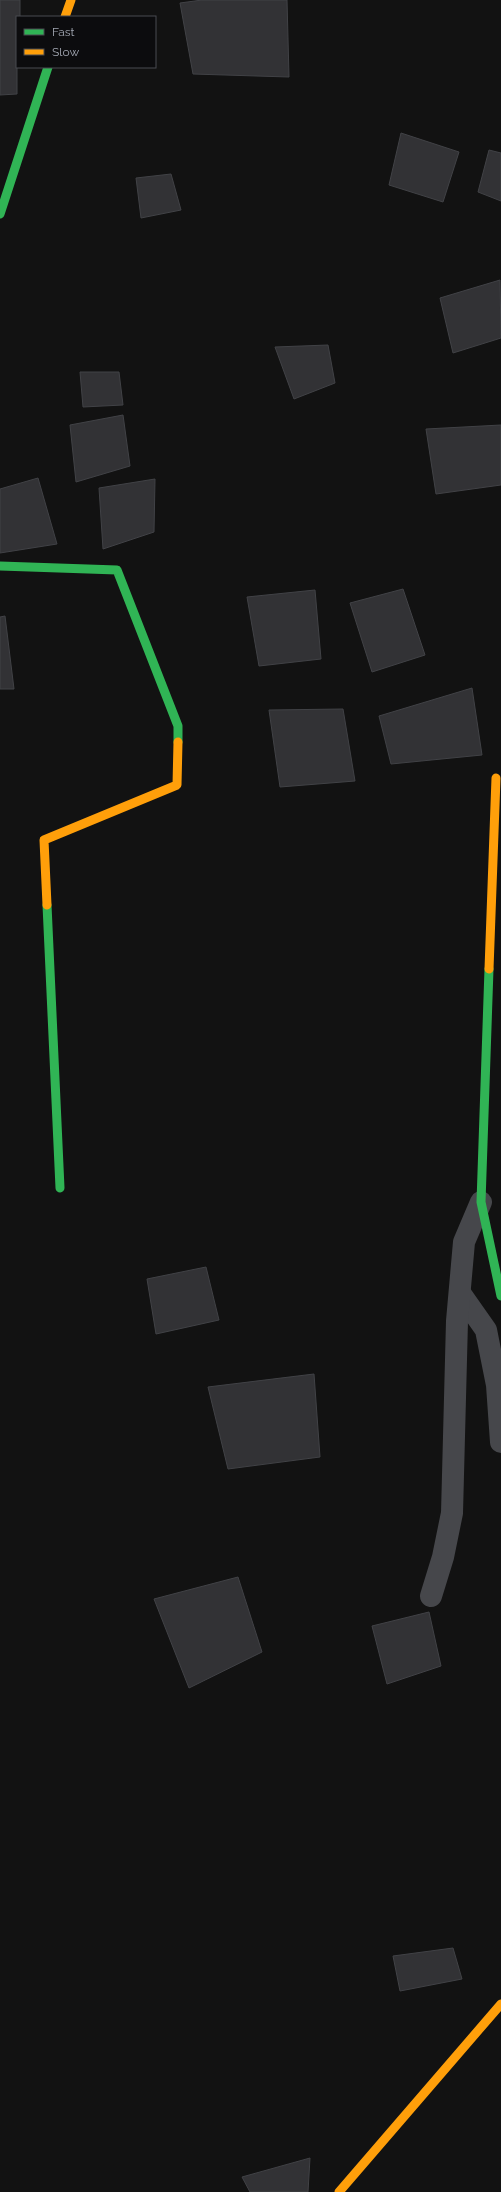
<svg xmlns="http://www.w3.org/2000/svg" width="501" height="2192" font-family="Raleway,sans-serif">
<style>
.building{fill:#323235;stroke:#414246}
.lines{fill:none;stroke-linecap:round;stroke-linejoin:round}
.street{stroke:#46474b;stroke-width:22}
.fast{stroke:#30b455;stroke-width:9}
.slow{stroke:#ff9f0a;stroke-width:9}
</style>
<rect width="100%" height="100%" fill="#121212"/>
<g class="building">
<polygon points="0,0 20,0 20,17 17,17 17,94 0,95"/>
<polygon points="202,0 287,0 289,77 193,74 180,3"/>
<polygon points="401,133 459,152 443,202 389,185"/>
<polygon points="489,150 501,153 501,201 478,192"/>
<polygon points="171,174 181,210 141,218 136,178"/>
<polygon points="500,280 501,338 453,353 440,298"/>
<polygon points="328,345 335,383 294,399 275,347"/>
<polygon points="80,372 119,372 123,405 83,407"/>
<polygon points="123,415 130,466 76,482 70,425"/>
<polygon points="501,425 501,485 436,494 426,429"/>
<polygon points="38,478 57,544 0,553 0,489"/>
<polygon points="155,479 154,532 103,549 99,488"/>
<polygon points="403,589 425,655 372,672 350,603"/>
<polygon points="315,590 321,659 259,666 247,597"/>
<polygon points="5,616 14,689 0,689 0,617"/>
<polygon points="472,688 482,755 391,764 379,716"/>
<polygon points="343,709 355,781 280,787 269,710"/>
<polygon points="206,1267 219,1320 156,1334 147,1279"/>
<polygon points="314,1374 320,1457 228,1469 208,1387"/>
<polygon points="238,1577 262,1652 189,1688 154,1599"/>
<polygon points="429,1612 441,1666 387,1684 372,1626"/>
<polygon points="453,1948 462,1979 400,1991 393,1956"/>
<polygon points="310,2158 308,2192 250,2192 242,2177"/>
</g>
<g class="lines">
<g class="street">
<polyline points="460,1293 486,1330 497,1385 501,1442"/>
<polyline points="431,1596 443,1557 452,1513 457,1321 464,1242 481,1202"/>
</g>
<g class="fast">
<polyline points="0,214 48,67"/>
<polyline points="0,566 117,570 178,726 178,742"/>
<polyline points="47,905 60,1188"/>
<polyline points="489,969 481,1202 501,1296"/>
</g>
<g class="slow">
<polyline points="65,17 71,0"/>
<polyline points="47,905 44,840 177,785 178,742"/>
<polyline points="489,969 496,778"/>
<polyline points="339,2192 501,2004"/>
</g>
</g>
<rect x="16" y="16" width="140" height="52" fill="#0c0c0e" stroke="#484a50"/>
<rect x="24" y="29" width="20" height="6" fill="#30b455" stroke="#484a50"/>
<text x="52" y="36" font-size="12" fill="#a3a8b3">Fast</text>
<rect x="24" y="49" width="20" height="6" fill="#ff9f0a" stroke="#484a50"/>
<text x="52" y="56" font-size="12" fill="#a3a8b3">Slow</text>
</svg>
